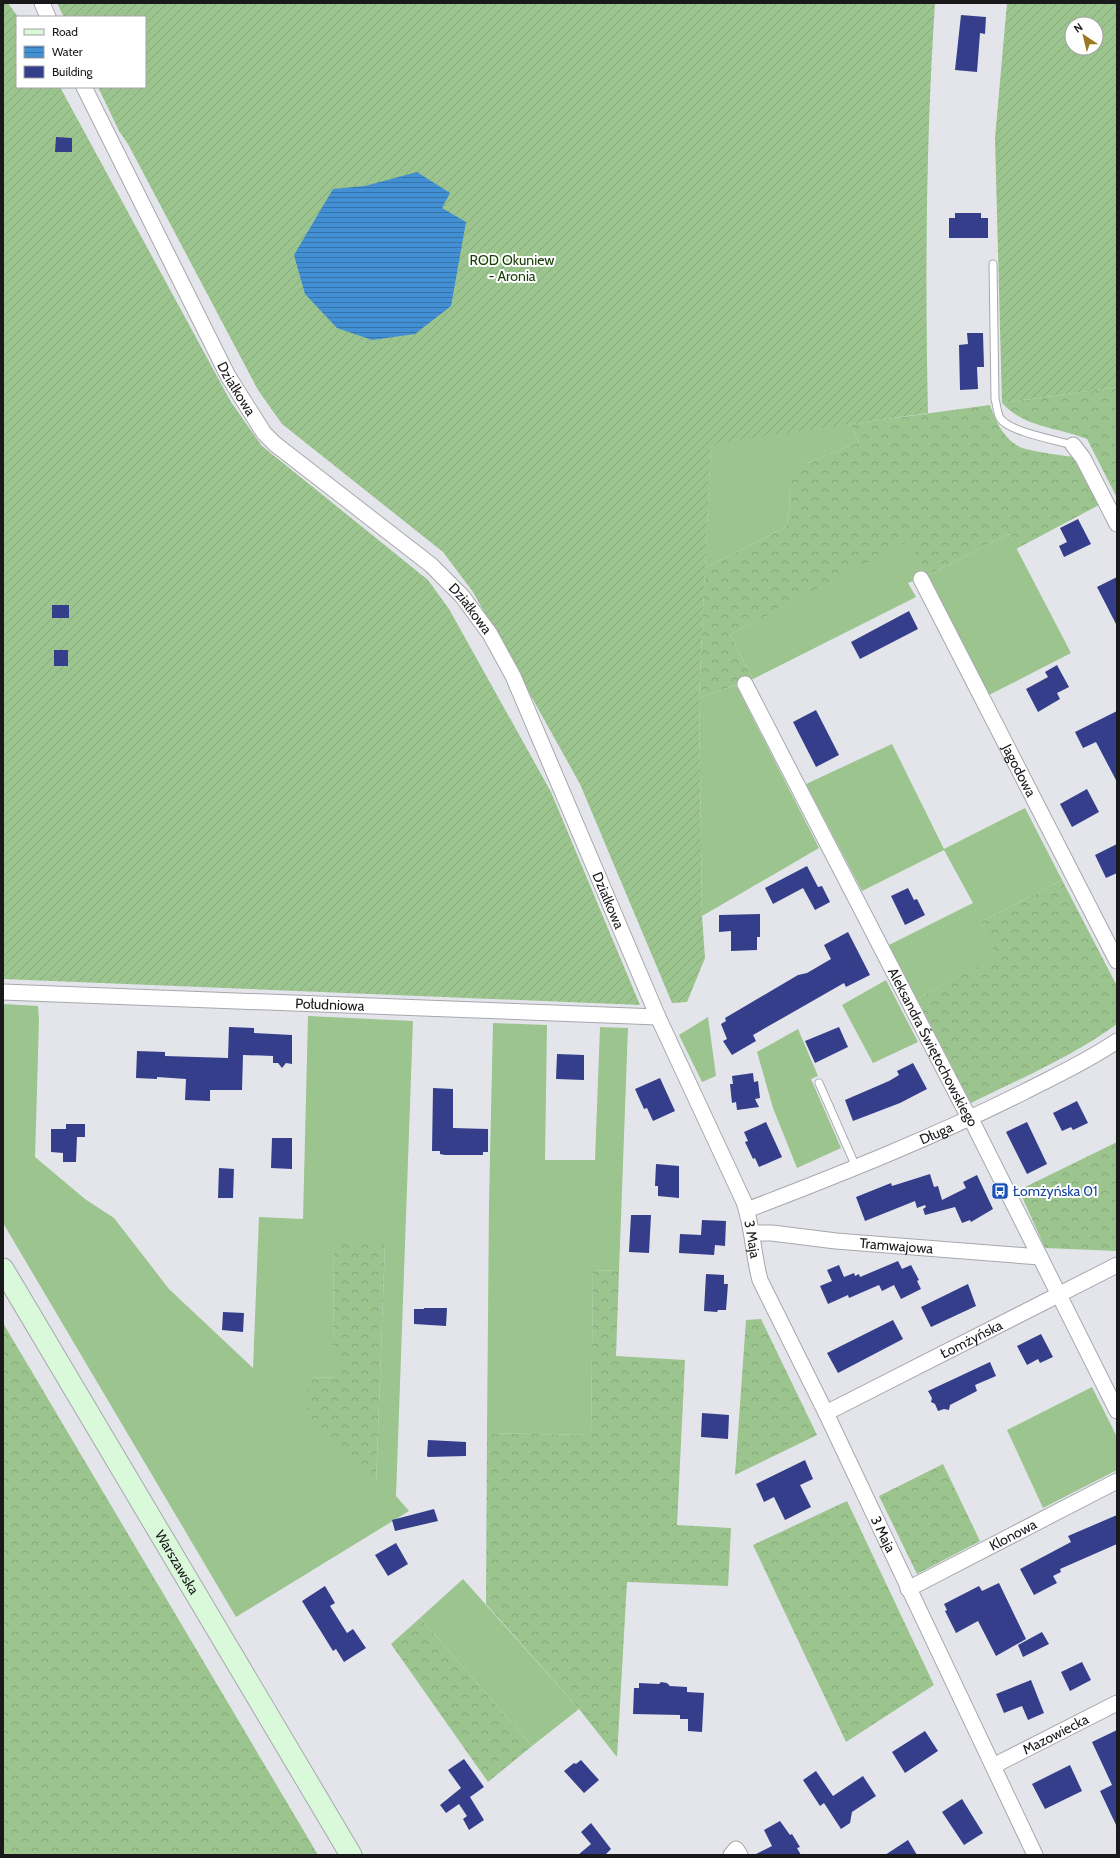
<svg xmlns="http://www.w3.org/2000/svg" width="1120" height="1858" font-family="Cabin,sans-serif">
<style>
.grass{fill:#9bc48e;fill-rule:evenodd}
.forest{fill:url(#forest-crowns)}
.garden{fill:url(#garden-furrows);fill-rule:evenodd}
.water{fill:url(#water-rules)}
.building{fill:#353e8b}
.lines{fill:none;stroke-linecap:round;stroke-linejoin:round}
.service-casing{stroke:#a7a8ae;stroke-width:9}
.minor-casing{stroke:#a7a8ae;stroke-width:17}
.secondary-casing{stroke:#a7a8ae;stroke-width:23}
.service{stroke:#fff;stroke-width:7}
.minor{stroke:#fff;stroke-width:15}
.secondary{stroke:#daf9da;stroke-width:21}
.labels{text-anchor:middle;stroke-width:4;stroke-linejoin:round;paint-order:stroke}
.park-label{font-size:14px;fill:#163e05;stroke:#fff}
.street-label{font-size:14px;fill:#19191b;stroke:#fff}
.transit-label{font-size:14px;fill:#164399;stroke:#fff;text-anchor:start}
</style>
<defs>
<pattern id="forest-crowns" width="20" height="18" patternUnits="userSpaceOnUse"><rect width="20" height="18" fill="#9bc48e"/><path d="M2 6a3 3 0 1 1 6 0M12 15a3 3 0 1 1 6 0" fill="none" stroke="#85a87a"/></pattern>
<pattern id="garden-furrows" width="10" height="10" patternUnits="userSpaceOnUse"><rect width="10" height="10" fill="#9bc48e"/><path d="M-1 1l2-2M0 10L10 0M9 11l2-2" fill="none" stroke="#85a87a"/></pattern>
<pattern id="water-rules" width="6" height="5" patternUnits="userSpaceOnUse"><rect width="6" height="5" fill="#438fd4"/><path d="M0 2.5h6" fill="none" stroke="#3774ab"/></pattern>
</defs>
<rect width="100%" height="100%" fill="#e4e5eb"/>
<g class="grass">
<polygon points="850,424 859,442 805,464 789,490 790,507 786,527 705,568 711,443"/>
<polygon points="1009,534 1071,653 989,695 926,576 908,583 916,597 753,679 730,635 909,540 926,576"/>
<polygon points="736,685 819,848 702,916 699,698"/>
<polygon points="892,744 944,849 1025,808 1062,880 981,922 998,956 917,999 889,945 973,903 944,850 862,891 806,784"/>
<polygon points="886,980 918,1042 873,1063 842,1005"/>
<path d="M3,1004l35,2 1,14 -4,137 50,42 29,19 55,71 84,79 6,-151 44,2 5,-203 105,5 -17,475 13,15 -173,106 -233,-394zM334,1244h51l-9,241 -67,-108 30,1v-30h-6z"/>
<polygon points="708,1017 716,1076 702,1082 679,1035"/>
<polygon points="493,1023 547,1025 545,1160 595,1160 600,1027 628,1028 619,1271 593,1270 591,1435 487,1433 489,1202"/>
<polygon points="798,1029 818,1076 811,1079 841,1148 797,1168 773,1108 757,1052"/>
<polygon points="1092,1387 1117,1437 1117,1470 1043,1508 1007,1430"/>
<polygon points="463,1579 579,1709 532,1746 420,1618"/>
</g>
<g class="forest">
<path d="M1117,387v111l-30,-59c-30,-12 -62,-11 -85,-36z"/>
<path d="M990,405c5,15 12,30 26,40 8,6 45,10 57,12l26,48 -83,44 -7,-15 -83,42 -17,-35 -179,94 23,44 -54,19 6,-130 81,-41 4,-20 -1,-17 5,-15 11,-11 54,-22 -9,-18z"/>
<path d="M1062,880l55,106v38c-44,32 -97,55 -146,79l-54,-104 80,-43 -16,-34z"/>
<polygon points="1117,1142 1117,1251 1045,1248 1019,1190"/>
<polygon points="334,1243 385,1244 376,1485 306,1419 308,1377 339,1378 339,1348 333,1348"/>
<polygon points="593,1270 619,1271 616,1356 685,1360 677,1525 731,1528 728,1586 627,1582 617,1757 579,1709 486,1604 487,1433 591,1435"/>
<polygon points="761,1319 817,1435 735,1475 746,1320"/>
<polygon points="3,1323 318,1855 3,1855"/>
<polygon points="943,1464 980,1541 917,1574 879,1496"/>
<polygon points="847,1501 934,1685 846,1742 753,1545"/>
<polygon points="420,1618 532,1746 488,1782 391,1644"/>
</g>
<g class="garden">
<polygon points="3,3 8,3 18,17 17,87 60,87 231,402 262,446 428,580 449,609 551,792 640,1005 3,979"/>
<path d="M57,3h878c-9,137 -10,274 -7,410l-217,31 -12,254 3,218 3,42 -18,44 -15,1 -92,-219 -107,-192 -30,-40 -161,-128 -24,-34 -130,-246 -9,-13 -21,-44h47v-70h-81z"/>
<path d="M1007,3h110v384l-115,16 -7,-265zM1072,24h24v24h-24z"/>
</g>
<polygon class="water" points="417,172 450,193 442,208 466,222 451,306 415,334 372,340 337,328 305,294 294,255 333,189 365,186"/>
<g class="building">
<polygon points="961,15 986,17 985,34 980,33 977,72 955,70"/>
<polygon points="56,137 72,138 72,152 55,152"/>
<polygon points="955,213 981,213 981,218 988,218 988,238 949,238 949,218 955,218"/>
<polygon points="967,333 983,333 984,367 977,367 978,389 960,390 959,345 968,344"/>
<polygon points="1078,519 1091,544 1064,557 1059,546 1067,542 1060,528"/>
<polygon points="1117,577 1117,626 1097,587"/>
<rect x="52" y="605" width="17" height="13"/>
<polygon points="909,611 918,629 860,659 851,642"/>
<rect x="54" y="650" width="14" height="16"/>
<polygon points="1057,665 1069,687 1057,693 1060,699 1038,712 1026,689 1048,677 1045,672"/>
<polygon points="816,710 839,755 816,767 793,722"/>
<polygon points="1117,711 1117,782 1096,742 1083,748 1075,732"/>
<polygon points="1087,789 1099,812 1072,827 1060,804"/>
<polygon points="1117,844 1117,873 1106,878 1095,855"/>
<polygon points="807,866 818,887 822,886 830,902 815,910 803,888 773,904 765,888"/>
<polygon points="908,888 914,900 917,899 925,915 905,925 891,896"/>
<polygon points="760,914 760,937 757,937 757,950 731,951 731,931 719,932 719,915"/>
<polygon points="848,932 870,975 846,987 844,983 753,1035 756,1041 732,1055 723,1041 727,1039 721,1024 726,1021 725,1018 798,975 807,973 831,959 824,945"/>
<polygon points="229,1027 254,1028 254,1033 292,1035 292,1064 286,1063 282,1068 278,1063 273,1063 273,1056 243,1055 242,1090 210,1090 210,1101 185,1100 186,1079 157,1077 157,1079 136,1078 137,1051 165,1052 165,1056 228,1058"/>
<polygon points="839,1027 848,1047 815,1063 805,1041"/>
<polygon points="557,1054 584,1055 584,1080 556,1079"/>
<polygon points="913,1063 927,1089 900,1103 853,1121 845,1100 889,1081 899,1075 897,1071"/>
<polygon points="753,1073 754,1082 758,1081 760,1098 755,1099 759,1107 737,1110 736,1102 732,1103 730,1084 733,1084 732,1076"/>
<polygon points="660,1078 675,1111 653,1121 647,1108 644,1109 635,1089"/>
<polygon points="433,1088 453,1089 453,1128 488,1129 488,1152 483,1152 483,1155 445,1155 440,1154 440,1151 432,1151"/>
<polygon points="1077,1101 1088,1123 1073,1130 1071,1127 1062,1131 1053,1113"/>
<polygon points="766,1122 782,1157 759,1167 755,1158 753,1159 745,1142 748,1141 744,1132"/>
<polygon points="1027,1122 1047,1164 1027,1174 1006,1132"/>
<polygon points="66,1124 85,1124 85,1137 77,1137 76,1162 63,1162 63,1153 51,1152 51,1129 66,1129"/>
<polygon points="272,1138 292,1138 292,1169 271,1168"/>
<polygon points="656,1164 679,1166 679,1198 658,1196 658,1186 655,1186"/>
<polygon points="219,1168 234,1169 233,1198 218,1198"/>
<polygon points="930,1174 934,1187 938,1186 942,1200 966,1188 963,1182 977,1175 993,1209 971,1222 970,1220 962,1223 955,1207 925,1215 923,1209 926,1207 925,1205 917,1208 915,1201 865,1221 856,1197 891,1183 892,1186"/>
<polygon points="631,1215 651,1215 649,1253 629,1252"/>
<polygon points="702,1220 726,1221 725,1246 715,1245 714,1255 679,1253 680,1234 701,1235"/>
<polygon points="898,1261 902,1269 911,1265 919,1280 917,1281 921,1289 901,1299 894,1285 882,1291 879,1285 849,1298 848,1295 828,1304 820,1286 832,1281 827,1270 839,1265 844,1277 854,1273 855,1276 859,1274 860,1277"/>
<polygon points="706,1274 724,1275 724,1284 728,1284 726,1310 718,1310 717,1312 704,1311"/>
<polygon points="968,1284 976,1306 931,1327 921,1307"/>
<polygon points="424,1308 447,1308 446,1326 414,1324 414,1309 424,1309"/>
<polygon points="223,1312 244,1313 243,1332 222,1330"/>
<polygon points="893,1320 903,1339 838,1373 827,1353"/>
<polygon points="1041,1334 1053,1357 1040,1363 1038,1359 1027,1365 1017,1346"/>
<polygon points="990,1362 996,1376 975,1385 977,1391 950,1405 949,1410 944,1409 938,1411 935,1404 931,1402 932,1398 928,1391"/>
<polygon points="702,1413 729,1415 728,1439 701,1437"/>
<polygon points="428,1440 466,1442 466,1456 428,1457 427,1456"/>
<polygon points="805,1460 813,1479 800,1485 811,1507 785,1520 774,1497 764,1502 756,1484"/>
<polygon points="434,1509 438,1521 395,1531 392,1520"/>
<polygon points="1117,1515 1117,1544 1060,1569 1061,1572 1053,1576 1057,1583 1034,1595 1020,1569 1071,1542 1068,1536"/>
<polygon points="396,1543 408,1564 388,1576 375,1555"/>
<polygon points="999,1583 1026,1639 996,1656 978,1621 956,1633 945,1611 947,1610 944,1604 979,1586 982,1591"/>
<polygon points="325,1586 335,1603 330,1606 347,1633 353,1629 366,1648 344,1662 336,1649 333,1651 302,1601"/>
<polygon points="1042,1632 1049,1644 1023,1657 1018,1645"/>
<polygon points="1082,1662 1091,1680 1070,1691 1061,1672"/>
<polygon points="1031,1680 1044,1713 1028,1720 1022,1706 1004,1713 996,1694"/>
<polygon points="661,1682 667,1683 670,1686 687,1687 687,1692 704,1693 702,1732 688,1731 688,1719 680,1719 680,1715 633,1714 634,1688 639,1688 639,1683 659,1684"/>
<polygon points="1117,1730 1117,1827 1100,1791 1112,1785 1092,1742"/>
<polygon points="925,1731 938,1751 905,1773 892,1752"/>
<polygon points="464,1759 484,1787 470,1797 484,1820 469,1830 463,1819 467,1816 459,1804 446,1813 440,1805 461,1788 448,1770"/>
<polygon points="581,1760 599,1780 584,1793 564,1771 574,1763 576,1764"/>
<polygon points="1070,1765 1082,1791 1045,1809 1032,1784"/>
<polygon points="816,1771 833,1796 863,1776 876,1796 852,1812 850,1823 841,1829 824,1803 820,1806 803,1780"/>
<polygon points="962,1799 983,1833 964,1845 942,1812"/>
<polygon points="780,1821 790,1835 792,1834 800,1847 797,1848 801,1855 754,1855 772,1846 764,1830"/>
<polygon points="591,1823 611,1849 605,1855 578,1855 591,1844 581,1832"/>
<polygon points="908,1840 917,1855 885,1855"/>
</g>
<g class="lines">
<defs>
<g id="service">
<path d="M993,264l2,135c2,6 2,14 5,19 9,14 56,22 73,27"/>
<polyline points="819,1083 856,1167"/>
</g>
<g id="minor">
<polyline points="42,3 48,17"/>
<path id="s1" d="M84,87l144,289 36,57 11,11 156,121 31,31 28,38 23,42 145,341 86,185c9,26 9,52 16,78l66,133 209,442"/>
<polyline points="1073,445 1083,458 1117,524"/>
<path id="s2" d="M921,579l196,382"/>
<path id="s3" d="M745,684l220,426 6,9 146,292"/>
<path id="s4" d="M3,992l655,25"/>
<path id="s5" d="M747,1210c94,-36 187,-73 277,-118 31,-16 64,-31 93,-51"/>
<path id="s6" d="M753,1233h19l64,8 204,16"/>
<path id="s7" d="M826,1413l291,-148"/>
<path id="s8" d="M908,1589l209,-108"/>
<path id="s9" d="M993,1766l124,-63"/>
<polyline points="731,1855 736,1849 740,1855"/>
</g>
<g id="secondary">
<path id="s10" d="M3,1269l348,586"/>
</g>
</defs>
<use href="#service" class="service-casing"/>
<use href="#minor" class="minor-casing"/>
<use href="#secondary" class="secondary-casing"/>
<use href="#service" class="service"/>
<use href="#minor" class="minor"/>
<use href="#secondary" class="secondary"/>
</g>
<defs>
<symbol id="bus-square" viewBox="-11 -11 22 22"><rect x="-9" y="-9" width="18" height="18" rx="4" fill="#1a4fb4" stroke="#fff"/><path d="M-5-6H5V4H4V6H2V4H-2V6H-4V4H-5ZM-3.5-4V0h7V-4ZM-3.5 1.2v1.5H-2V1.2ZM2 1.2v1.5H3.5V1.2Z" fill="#fff"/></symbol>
</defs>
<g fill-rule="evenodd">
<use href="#bus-square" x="990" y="1181" width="20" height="20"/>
</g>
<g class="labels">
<g class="park-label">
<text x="512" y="265">ROD Okuniew<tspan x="512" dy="16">- Aronia</tspan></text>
</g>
<g class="street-label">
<text dy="5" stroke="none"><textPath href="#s1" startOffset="338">Działkowa</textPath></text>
<text dy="5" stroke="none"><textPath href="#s1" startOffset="662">Działkowa</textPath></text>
<text dy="5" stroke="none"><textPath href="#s2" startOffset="215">Jagodowa</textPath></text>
<text dy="5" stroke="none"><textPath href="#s1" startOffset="986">Działkowa</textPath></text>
<text dy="5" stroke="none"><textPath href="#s4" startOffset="327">Południowa</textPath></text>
<text dy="5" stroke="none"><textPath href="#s3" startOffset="409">Aleksandra Świętochowskiego</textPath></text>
<text dy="5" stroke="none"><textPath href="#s5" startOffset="204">Długa</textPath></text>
<text dy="5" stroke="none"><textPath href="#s1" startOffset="1355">3 Maja</textPath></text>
<text dy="5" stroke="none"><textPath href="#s6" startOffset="144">Tramwajowa</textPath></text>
<text dy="5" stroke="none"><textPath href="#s7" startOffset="163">Łomżyńska</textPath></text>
<text dy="5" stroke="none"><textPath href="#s1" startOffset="1679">3 Maja</textPath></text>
<text dy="5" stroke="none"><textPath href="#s8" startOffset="118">Klonowa</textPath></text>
<text dy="5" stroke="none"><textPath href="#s10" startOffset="341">Warszawska</textPath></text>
<text dy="5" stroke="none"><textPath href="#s9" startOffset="70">Mazowiecka</textPath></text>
</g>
<g class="transit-label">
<text x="1013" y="1196">Łomżyńska 01</text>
</g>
</g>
<rect width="1120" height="1858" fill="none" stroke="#19191b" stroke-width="8"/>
<rect x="16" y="16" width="130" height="72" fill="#ffffff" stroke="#a3a3a4"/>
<rect x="24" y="29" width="20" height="6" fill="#daf9da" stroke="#a3a3a4"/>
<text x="52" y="36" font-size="12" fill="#19191b">Road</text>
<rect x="24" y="46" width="20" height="12" fill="url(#water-rules)" stroke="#a3a3a4"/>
<text x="52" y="56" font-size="12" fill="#19191b">Water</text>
<rect x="24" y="66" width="20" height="12" fill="#353e8b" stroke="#a3a3a4"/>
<text x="52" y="76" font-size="12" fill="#19191b">Building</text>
<g transform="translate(1084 36) rotate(325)"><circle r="19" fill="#ffffff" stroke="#a3a3a4"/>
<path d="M0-3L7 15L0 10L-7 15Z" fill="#9b7923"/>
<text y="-6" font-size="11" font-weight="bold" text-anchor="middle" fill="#19191b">N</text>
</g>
</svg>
